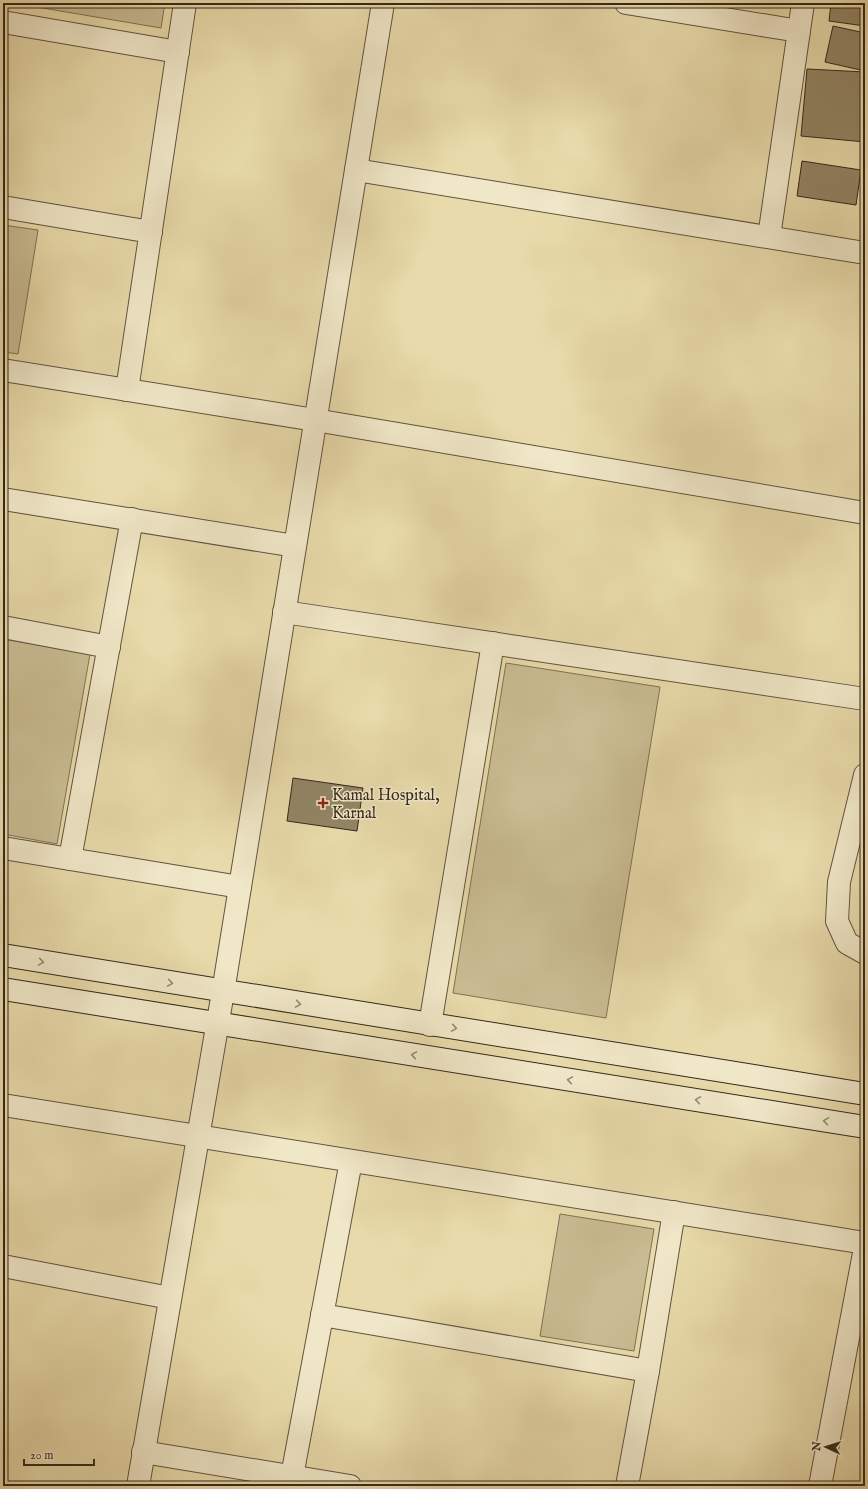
<svg xmlns="http://www.w3.org/2000/svg" width="868" height="1489" font-family="'IM FELL English',serif">
<style>
.green{fill:#c9bc92;stroke:#7e7256}
.building{fill:#928565;stroke:#34281b}
.lines{fill:none;stroke-linecap:round;stroke-linejoin:round}
.street-casing{stroke:#61543f;stroke-width:24}
.secondary-casing{stroke:#34281b;stroke-width:24}
.street{stroke:#f0e7c8;stroke-width:22}
.secondary{stroke:#f0e7c8;stroke-width:22}
.oneway{stroke:#928872}
.poi-dot{fill:#8f2418;stroke:#f0e7c8;stroke-width:1.5}
.labels{text-anchor:middle;stroke-width:3;stroke-linejoin:round;paint-order:stroke}
.poi-label{font-size:16px;fill:#34281b;stroke:#f0e7c8;text-anchor:start}
</style>
<rect width="100%" height="100%" fill="#e8daaa"/>
<filter id="stains"><feTurbulence type="fractalNoise" baseFrequency=".005" numOctaves="4"/><feColorMatrix values="0 0 0 0 .2 0 0 0 0 .09 0 0 0 0 .02 0 0 0 .5 -.17"/></filter>
<radialGradient id="worn" r=".72"><stop offset=".6" stop-color="#630" stop-opacity="0"/><stop offset="1" stop-color="#630" stop-opacity=".3"/></radialGradient>
<g class="green">
<polygon points="13,3 165,3 161,28"/>
<polygon points="3,225 38,230 18,354 3,352"/>
<polygon points="3,639 90,654 57,844 3,834"/>
<polygon points="506,663 660,687 606,1018 453,993"/>
<polygon points="560,1214 654,1229 634,1351 540,1336"/>
</g>
<g class="building">
<polygon points="831,3 865,3 865,26 829,21"/>
<polygon points="833,26 865,33 865,71 825,62"/>
<polygon points="807,69 865,72 865,142 801,136"/>
<polygon points="802,161 861,170 856,205 797,196"/>
<polygon points="293,778 363,788 357,831 287,821"/>
</g>
<g class="lines">
<defs>
<g id="street">
<polyline points="626,3 799,31"/>
<polyline points="3,22 178,52"/>
<polyline points="356,170 865,253"/>
<polyline points="3,207 151,232"/>
<polyline points="769,237 803,3"/>
<polyline points="3,370 315,420 865,513"/>
<polyline points="127,390 185,3"/>
<polyline points="3,499 295,546"/>
<polyline points="284,612 865,699"/>
<polyline points="3,627 109,647"/>
<polyline points="865,775 839,882 837,921 847,943 865,953"/>
<polyline points="3,848 240,887"/>
<polyline points="70,859 132,519"/>
<polyline points="430,1025 493,643"/>
<polyline points="3,1105 865,1243"/>
<polyline points="3,1266 170,1298"/>
<polyline points="322,1315 648,1371"/>
<polyline points="143,1452 350,1486"/>
<polyline points="292,1476 351,1161"/>
<polyline points="138,1486 223,992 383,3"/>
<polyline points="627,1486 648,1371 674,1212"/>
<polyline points="820,1486 865,1248"/>
</g>
<g id="secondary">
<polyline points="3,955 865,1094"/>
<polyline points="3,989 865,1127"/>
</g>
</defs>
<use href="#street" class="street-casing"/>
<use href="#secondary" class="secondary-casing"/>
<use href="#street" class="street"/>
<use href="#secondary" class="secondary"/>
</g>
<defs><path id="oneway-chevron" d="M-2-3.5L2.5 0L-2 3.5" fill="none" stroke-width="1.6" stroke-linecap="round" stroke-linejoin="round"/></defs>
<g class="oneway">
<use href="#oneway-chevron" transform="translate(41 962) rotate(9)"/>
<use href="#oneway-chevron" transform="translate(170 983) rotate(9)"/>
<use href="#oneway-chevron" transform="translate(298 1004) rotate(9)"/>
<use href="#oneway-chevron" transform="translate(454 1028) rotate(9)"/>
<use href="#oneway-chevron" transform="translate(414 1055) rotate(-171)"/>
<use href="#oneway-chevron" transform="translate(570 1080) rotate(-171)"/>
<use href="#oneway-chevron" transform="translate(698 1100) rotate(-171)"/>
<use href="#oneway-chevron" transform="translate(826 1121) rotate(-171)"/>
</g>
<path class="poi-dot" d="M321 797h4v4h4v4h-4v4h-4v-4h-4v-4h4z"/>
<g class="labels">
<g class="poi-label">
<text x="332" y="800">Kamal Hospital,<tspan x="332" dy="18">Karnal</tspan></text>
</g>
</g>
<rect width="868" height="1489" fill="none" stroke="#e8daaa" stroke-width="16"/>
<rect x="4" y="4" width="860" height="1481" fill="none" stroke="#34281b" stroke-width="2"/>
<rect x="8" y="8" width="852" height="1473" fill="none" stroke="#34281b"/>
<g transform="translate(826 1447) rotate(274)" stroke="#f0e7c8" stroke-width="3" paint-order="stroke">
<path d="M0-3L7 15L0 10L-7 15Z" fill="#34281b"/>
<text y="-6" font-size="11" font-weight="bold" text-anchor="middle" fill="#34281b">N</text>
</g>
<path d="M24 1459v6h70v-6" fill="none" stroke="#34281b" stroke-width="2"/>
<text x="30" y="1459" font-size="12" fill="#34281b" stroke="#f0e7c8" stroke-width="3" paint-order="stroke">20 m</text>
<rect width="100%" height="100%" filter="url(#stains)"/>
<rect width="100%" height="100%" fill="url(#worn)"/>
</svg>
